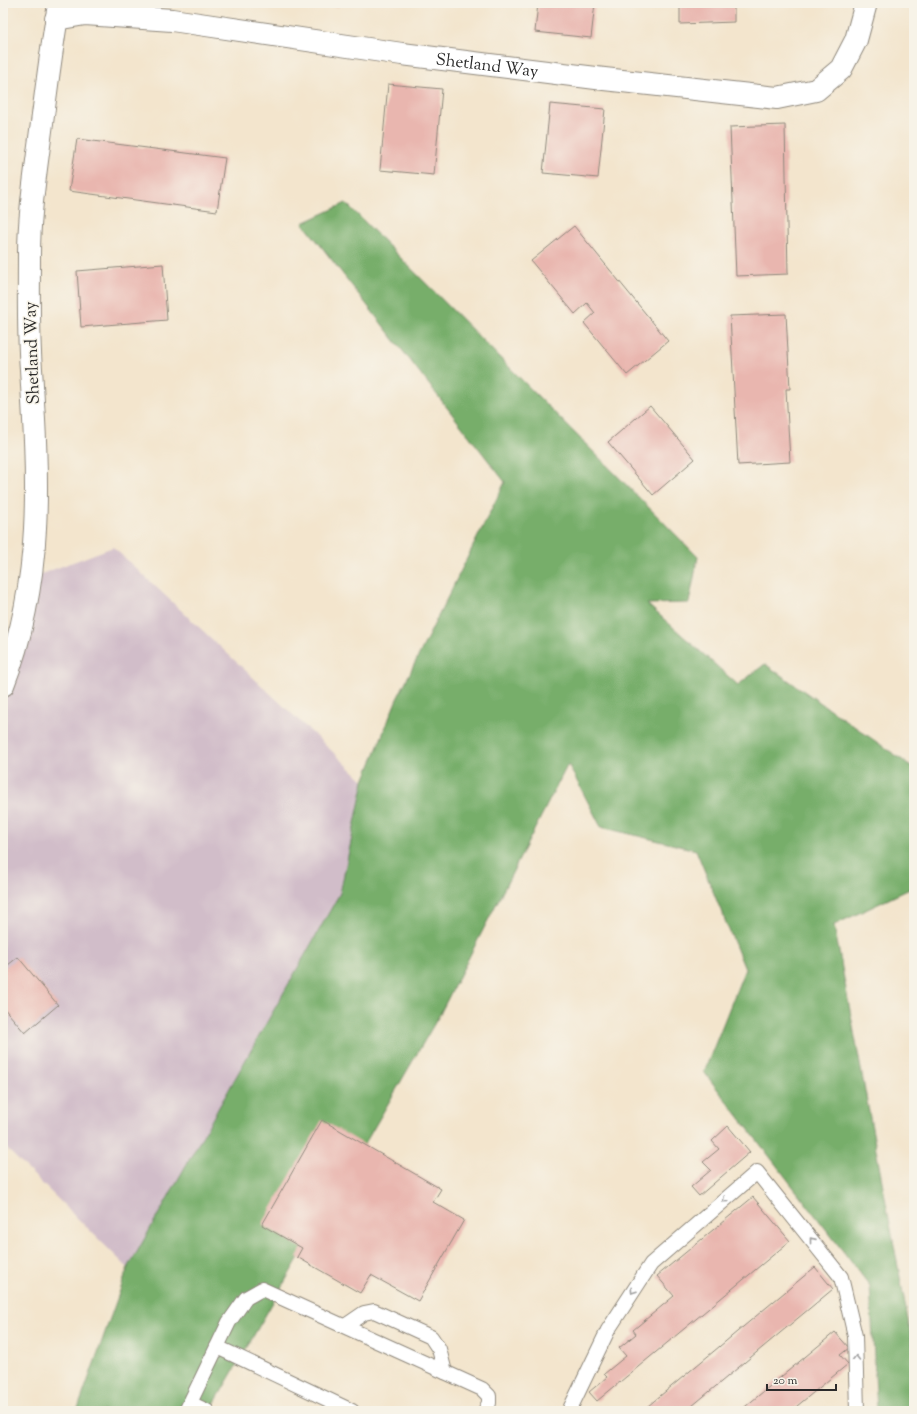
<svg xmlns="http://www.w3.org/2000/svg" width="917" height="1414" font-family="'Sorts Mill Goudy',serif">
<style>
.industrial{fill:#d1bdc9}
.forest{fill:#77ae6b;stroke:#516c4b}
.building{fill:#e9b6af}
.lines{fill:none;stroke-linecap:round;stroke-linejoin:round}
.lane-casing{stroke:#8f887c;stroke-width:16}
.street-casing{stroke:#8f887c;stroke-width:24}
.lane{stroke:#fff;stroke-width:14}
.street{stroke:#fff;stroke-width:22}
.oneway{stroke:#a0a0a0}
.labels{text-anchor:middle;stroke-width:3;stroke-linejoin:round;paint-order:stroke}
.street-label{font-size:17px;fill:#2b2b2b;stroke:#f7f3e8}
</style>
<rect width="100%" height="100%" fill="#f7f3e8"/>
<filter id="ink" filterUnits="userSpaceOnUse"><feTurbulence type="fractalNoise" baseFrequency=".025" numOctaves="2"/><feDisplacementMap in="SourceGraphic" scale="8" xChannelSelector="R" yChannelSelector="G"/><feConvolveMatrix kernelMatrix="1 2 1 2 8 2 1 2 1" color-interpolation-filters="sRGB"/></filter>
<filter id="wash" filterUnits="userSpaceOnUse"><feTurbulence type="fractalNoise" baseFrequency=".012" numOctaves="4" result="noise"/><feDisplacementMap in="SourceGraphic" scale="16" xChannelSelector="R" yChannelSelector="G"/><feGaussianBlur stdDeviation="0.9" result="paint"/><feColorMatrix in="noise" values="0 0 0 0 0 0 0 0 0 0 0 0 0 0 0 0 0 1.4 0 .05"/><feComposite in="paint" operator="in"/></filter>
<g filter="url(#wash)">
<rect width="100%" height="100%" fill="#f3e5cd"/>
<polygon class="industrial" points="113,547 364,781 340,893 128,1268 3,1145 3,676 36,576"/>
<polygon class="forest" points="346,203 698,557 689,603 647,604 738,685 765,664 914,768 914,887 834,925 914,1352 914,1411 877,1411 870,1286 704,1072 745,969 696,850 601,827 568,764 440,1014 210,1411 77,1411 128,1268 340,893 364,781 396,701 505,482 303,223"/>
<g id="blocks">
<g class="building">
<polygon points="317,3 339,3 338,7"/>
<polygon points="538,3 595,3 591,38 535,32"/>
<polygon points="680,3 734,3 734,22 680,24"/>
<polygon points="388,84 442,89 434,175 380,170"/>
<polygon points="550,104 605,109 598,178 543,173"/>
<polygon points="785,125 788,274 736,276 730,127"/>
<polygon points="77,139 225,158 217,211 69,191"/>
<polygon points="574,226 668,341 627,375 584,323 595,313 587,303 575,314 531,261"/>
<polygon points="163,264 167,320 81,327 77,271"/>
<polygon points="786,314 790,389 786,389 790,462 738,465 730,316"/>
<polygon points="650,406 695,459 653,495 608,442"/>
<polygon points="18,957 58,1005 25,1033 3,1007 3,969"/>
<polygon points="322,1120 441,1189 433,1202 464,1220 418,1301 371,1275 360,1293 297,1257 302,1248 262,1225"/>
<polygon points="728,1126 750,1152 699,1196 691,1187 711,1170 703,1162 719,1149 712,1141"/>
<polygon points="753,1197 790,1241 597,1401 589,1392 607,1377 604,1374 626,1356 619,1348 636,1334 633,1330 674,1296 657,1276"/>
<polygon points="815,1267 833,1289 686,1411 642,1411"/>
<polygon points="835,1332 849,1348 840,1355 848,1364 791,1411 740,1411"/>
</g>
</g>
</g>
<g filter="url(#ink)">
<use href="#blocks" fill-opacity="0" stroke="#8f887c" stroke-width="1"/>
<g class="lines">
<defs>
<g id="lane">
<polyline points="345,1326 364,1313 374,1311 431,1337 439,1349 445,1372"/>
<polyline points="217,1347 352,1411"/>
<polyline points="190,1403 207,1411"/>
<polyline points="186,1411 229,1322 246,1298 262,1289 482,1389 489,1396 489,1403 485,1411"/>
<polyline points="569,1411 608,1330 651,1264 757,1172 841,1277 855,1336 857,1411"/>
</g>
<g id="street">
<path id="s1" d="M56,19l29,-5 87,6 230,34 202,25 173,19 39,-8 25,-21 15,-29 10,-37"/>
<path d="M3,685c41,-104 35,-207 28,-316 -3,-38 -2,-76 -2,-114 0,-40 6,-78 11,-117 6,-44 11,-89 19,-133"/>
</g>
</defs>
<use href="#lane" class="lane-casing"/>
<use href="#street" class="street-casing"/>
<use href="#lane" class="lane"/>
<use href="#street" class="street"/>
</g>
<defs><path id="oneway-chevron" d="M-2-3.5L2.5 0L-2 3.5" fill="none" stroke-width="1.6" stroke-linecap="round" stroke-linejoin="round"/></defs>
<g class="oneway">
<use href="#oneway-chevron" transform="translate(725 1200) rotate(139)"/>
<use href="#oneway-chevron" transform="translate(812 1240) rotate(-129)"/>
<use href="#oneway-chevron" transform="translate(633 1291) rotate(123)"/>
<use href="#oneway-chevron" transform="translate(856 1358) rotate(-91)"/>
</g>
</g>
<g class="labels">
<g class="street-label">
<text dy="6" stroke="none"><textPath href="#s1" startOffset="435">Shetland Way</textPath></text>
<text transform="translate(31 353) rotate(-92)" y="6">Shetland Way</text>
</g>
</g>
<rect width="917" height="1414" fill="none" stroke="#f7f3e8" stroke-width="16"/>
<path d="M767 1384v6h69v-6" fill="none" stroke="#2b2b2b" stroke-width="2"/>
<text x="773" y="1384" font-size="12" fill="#2b2b2b" stroke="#f7f3e8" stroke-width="3" paint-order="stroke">20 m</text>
</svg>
